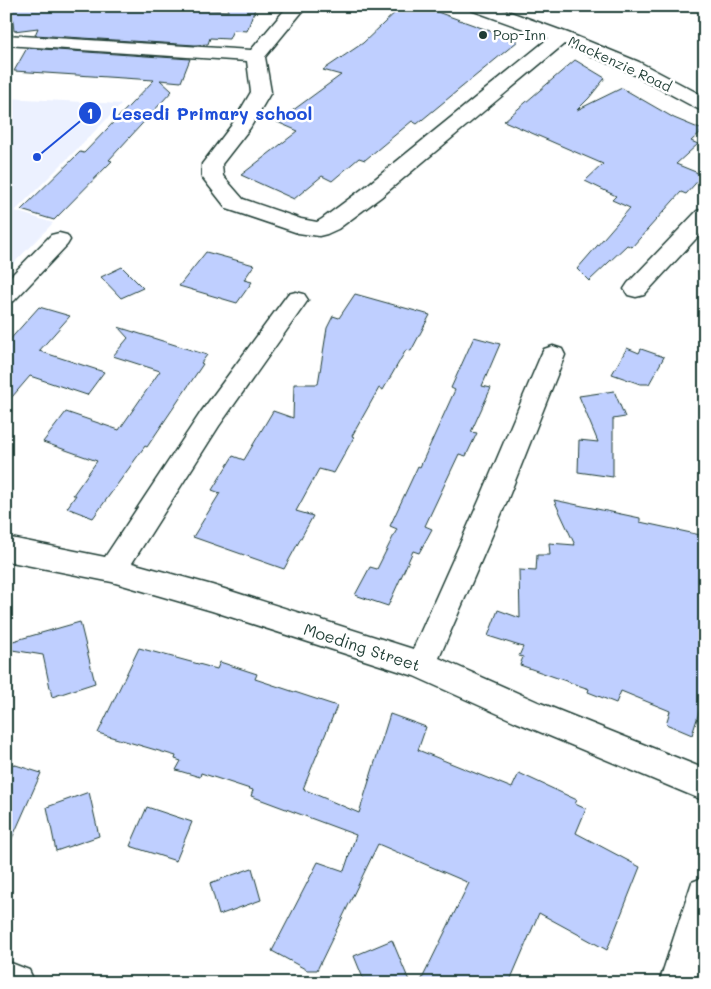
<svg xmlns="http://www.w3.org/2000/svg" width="711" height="989" font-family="Mali,sans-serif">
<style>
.built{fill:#ecf1ff}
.building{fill:#bfcfff;stroke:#1f3d34}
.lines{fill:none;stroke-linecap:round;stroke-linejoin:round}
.minor-casing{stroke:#1f3d34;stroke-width:3}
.tertiary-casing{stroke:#1f3d34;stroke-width:3}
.minor{fill:#fff;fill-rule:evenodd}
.tertiary{fill:#fff;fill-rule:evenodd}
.poi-dot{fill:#1f3d34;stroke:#fff;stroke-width:2}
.labels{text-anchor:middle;stroke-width:5;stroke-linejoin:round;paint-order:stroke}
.far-poi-label{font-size:14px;fill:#1f3d34;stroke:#fff;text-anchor:start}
.far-street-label{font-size:14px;fill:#1f3d34;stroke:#fff}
.street-label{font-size:16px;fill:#1f3d34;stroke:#fff}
.leader{fill:none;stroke:#1d4ed8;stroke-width:2}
.callout-dot{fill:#1d4ed8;stroke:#fff;stroke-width:2}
.mark-label{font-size:15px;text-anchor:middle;font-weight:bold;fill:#fff}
.callout-label{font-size:18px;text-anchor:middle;font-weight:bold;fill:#1d4ed8;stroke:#fff;stroke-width:5;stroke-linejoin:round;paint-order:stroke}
</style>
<rect width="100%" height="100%" fill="#fff"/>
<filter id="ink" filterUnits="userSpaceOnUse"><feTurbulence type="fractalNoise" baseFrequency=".02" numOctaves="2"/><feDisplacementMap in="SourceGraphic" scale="10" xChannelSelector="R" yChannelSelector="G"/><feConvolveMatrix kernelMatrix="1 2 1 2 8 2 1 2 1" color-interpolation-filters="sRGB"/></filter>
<g filter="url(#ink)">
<polygon class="built" points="6,98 122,104 15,211 53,223 6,271"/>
<g class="building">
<polygon points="11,6 117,6 228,11 229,6 256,6 247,31 233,30 229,39 210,38 208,44 195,45 35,35 38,28 14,31"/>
<polygon points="402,6 417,6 429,9 518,41 417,124 412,121 365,160 359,158 332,181 322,176 294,199 241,175 298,131 277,122 341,75 323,70 363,43"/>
<polygon points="27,48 190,59 181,82 160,80 172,91 109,160 112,161 54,220 21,210 80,152 84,153 154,80 14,71"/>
<polygon points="575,60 605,78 589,98 577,110 622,88 674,118 703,130 691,141 698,144 676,164 703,175 686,194 681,192 632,247 627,245 589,281 577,269 630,208 612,200 616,196 585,181 603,164 504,121"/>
<polygon points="206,252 254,265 244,280 252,282 237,303 179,286"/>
<polygon points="122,267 143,288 121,298 101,277"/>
<polygon points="355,294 430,315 411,351 406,350 383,390 379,388 352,436 354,437 334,473 319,469 296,511 313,516 284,569 193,537 220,493 212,490 233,456 244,460 273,411 293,418 294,384 318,384 327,328 333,316 339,318"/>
<polygon points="39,307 70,316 39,351 104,372 87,395 30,376 6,404 6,344"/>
<polygon points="118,327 207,355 201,363 203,364 147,447 145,446 93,518 67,508 76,495 73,495 97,461 43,442 66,412 119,430 160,371 113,356 128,338"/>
<polygon points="474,337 500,344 482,386 491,388 471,432 477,433 466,456 459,454 425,526 432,529 419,553 413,551 388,606 355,595 370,567 377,569 397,529 390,526 418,466 420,467 455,390 451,388"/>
<polygon points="627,348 639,353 641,349 664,357 649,384 640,384 612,374"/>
<polygon points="614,391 625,417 613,419 613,477 578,472 579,440 598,442 579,396"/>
<polygon points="554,500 640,518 640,522 705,536 705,693 692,735 666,724 670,711 621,691 616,703 588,692 589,689 520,665 523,657 519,656 523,647 488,636 498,610 520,618 519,570 536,571 537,555 550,555 549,543 575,545"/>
<polygon points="80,622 95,683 52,697 43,655 6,649 6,643"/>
<polygon points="139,648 217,669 220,662 257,674 255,679 337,706 303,789 359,813 390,714 426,727 418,750 512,788 519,773 577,800 575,804 586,809 576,833 640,867 607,950 539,913 509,983 420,983 469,883 378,844 317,970 307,970 272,951 318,862 344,871 356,835 251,796 253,790 201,773 200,777 176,770 181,761 175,759 176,756 98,733"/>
<polygon points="6,762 41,773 6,852"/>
<polygon points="89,792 99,836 56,851 47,807"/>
<polygon points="147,807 192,822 176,861 130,846"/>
<polygon points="252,868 261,900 219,915 210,883"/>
<polygon points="392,940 410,983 365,983 354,956"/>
</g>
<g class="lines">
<defs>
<g id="minor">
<polygon points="288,6 307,6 265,57 271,92 250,128 222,164 223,176 243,199 301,219 317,222 322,219 365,187 549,38 471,10 468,6 494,6 568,33 639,62 705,97 705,111 698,109 625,70 564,44 381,197 338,229 327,234 319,236 298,233 227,209 202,177 202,164 231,126 251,92 247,61 6,45 6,35 251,50"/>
<polygon points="705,209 705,229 644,295 636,297 628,295 624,289 628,283 697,211"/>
<polygon points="59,233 67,235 70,240 67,245 14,301 6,303 6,281 51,235"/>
<polygon points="296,292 304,294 308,300 219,426 132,563 212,585 413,649 479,501 541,355 544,349 553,346 562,349 565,355 507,501 439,658 538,702 705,769 705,801 516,722 414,676 212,611 112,582 6,561 6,537 105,557 201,412 288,294"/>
<polygon points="705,877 705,956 697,983 659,983 692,882"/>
</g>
<polygon id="tertiary" points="6,961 29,970 35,983 6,983"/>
</defs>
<use href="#minor" class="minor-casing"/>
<use href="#tertiary" class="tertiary-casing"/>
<use href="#minor" class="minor"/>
<use href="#tertiary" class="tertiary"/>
</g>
</g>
<circle class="poi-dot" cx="483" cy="35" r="5"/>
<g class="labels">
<g class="far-poi-label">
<text x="493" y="40">Pop-Inn</text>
</g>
<g class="far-street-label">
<text transform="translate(620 64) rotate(25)" y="5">Mackenzie Road</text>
</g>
<g class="street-label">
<text transform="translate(362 647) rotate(18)" y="6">Moeding Street</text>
</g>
</g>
<path class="leader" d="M37 157L90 113"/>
<g class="callout-dot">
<circle cx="37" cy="157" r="5"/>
<circle cx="90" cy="113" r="12"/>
</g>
<g class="mark-label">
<text x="90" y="119">1</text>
</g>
<g class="callout-label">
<text x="212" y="120">Lesedi Primary school</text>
</g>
<rect width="711" height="989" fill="none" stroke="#fff" stroke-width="25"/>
<rect x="12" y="12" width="686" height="964" fill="none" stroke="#1f3d34" stroke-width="2" filter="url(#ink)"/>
</svg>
